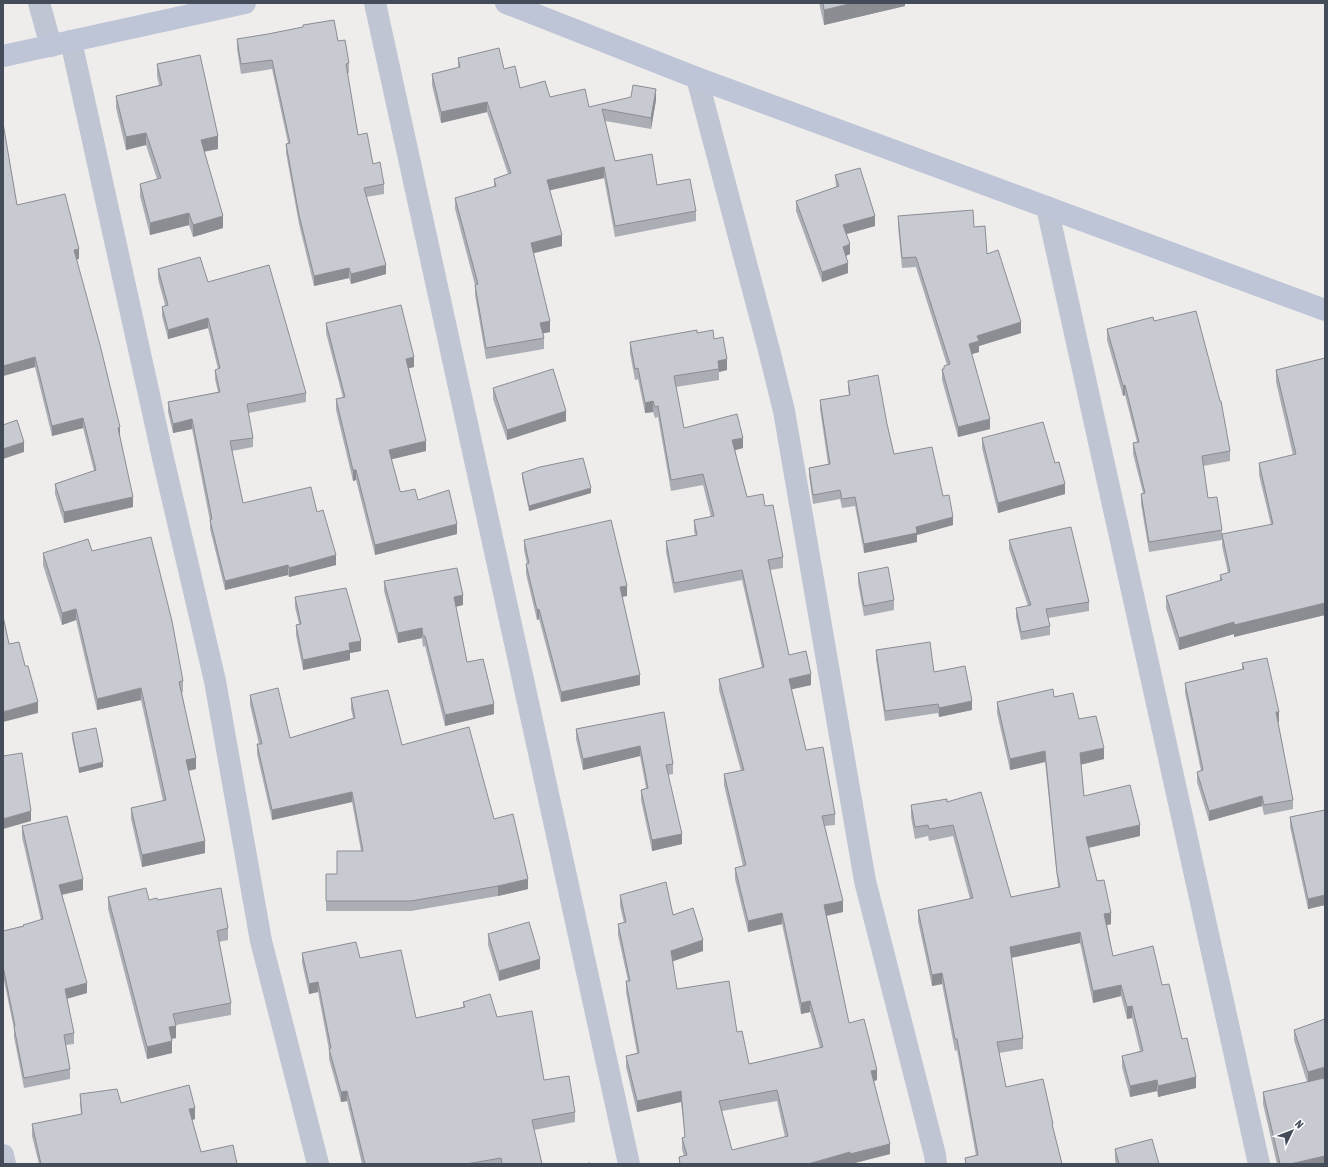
<svg xmlns="http://www.w3.org/2000/svg" width="1328" height="1167" font-family="'Asap Condensed',sans-serif">
<style>
.lines{fill:none;stroke-linecap:round;stroke-linejoin:round}
.street{stroke:#bfc5d2;stroke-width:22}
.secondary{stroke:#bec5d6;stroke-width:22}
.wall{fill:#acaeb5;fill-rule:evenodd}
.shaded-wall{fill:#8c8d93}
.building{fill:#c8cad2;stroke:#8c8d93;fill-rule:evenodd}
</style>
<rect width="100%" height="100%" fill="#efecec"/>
<g class="lines">
<g class="street">
<polyline points="39,3 51,46"/>
<polyline points="375,3 629,1164"/>
<polyline points="71,41 163,458 215,681 261,941 318,1164"/>
<polyline points="697,78 769,350 784,411 865,881 935,1155 936,1164"/>
<polyline points="1047,207 1259,1164"/>
<polyline points="3,1155 5,1164"/>
</g>
<g class="secondary">
<polyline points="506,3 697,78 1325,310"/>
<polyline points="3,56 245,3"/>
</g>
</g>
<g class="wall">
<polygon points="819,3 905,3 905,6 824,25"/>
<polygon points="237,39 338,41 349,63 349,73 347,73 358,135 384,184 384,194 366,197 386,274 351,284 349,278 314,286 299,224 286,153 286,144 288,143 272,69 241,74 237,49"/>
<polygon points="458,58 504,69 520,88 550,97 589,107 656,100 651,129 605,121 615,161 657,185 696,211 696,221 615,237 604,178 550,190 562,246 533,253 550,332 543,333 544,338 544,349 486,359 475,295 475,285 455,209 455,198 494,187 494,179 508,174 487,112 441,123 432,85 432,74 458,68"/>
<polygon points="157,64 218,149 204,152 223,228 193,237 189,225 150,235 140,196 140,184 157,179 146,145 126,150 116,108 116,96 159,85 157,76"/>
<polygon points="3,123 17,205 79,259 76,259 120,437 133,507 64,523 55,494 55,484 94,471 83,428 52,436 35,367 3,376"/>
<polygon points="835,175 875,226 847,234 850,254 846,256 848,273 822,282 796,211 796,201 836,187"/>
<polygon points="898,216 974,227 987,254 1021,333 979,346 979,352 971,354 990,429 958,437 942,380 942,369 944,369 944,366 947,365 916,267 902,268 898,226"/>
<polygon points="158,269 208,282 306,393 306,402 248,413 253,438 253,447 232,451 243,503 317,512 336,565 289,577 288,575 225,590 210,529 210,521 192,429 173,433 168,412 168,402 218,392 215,379 215,370 218,369 208,328 168,339 162,316 162,307 165,305 158,279"/>
<polygon points="1154,321 1230,451 1230,461 1203,466 1208,498 1222,530 1222,540 1149,552 1141,504 1141,494 1143,493 1133,454 1133,443 1137,442 1125,395 1123,396 1107,340 1107,329"/>
<polygon points="326,323 414,367 409,368 426,451 391,459 400,491 418,500 457,534 375,555 356,480 353,481 336,410 336,399 343,398 326,333"/>
<path d="M697,333l17,6 13,31 -8,2v8l-43,7 8,41 59,20 -8,2 12,47 18,9 18,51v11l-13,2 19,85 22,30 -20,4 15,61 29,64v11l-10,1 18,86 -16,4 22,107 28,57 -3,1 16,73 -38,10h-2v-1l-4,1h-167v-7l5,-1 -2,-7v-11l3,-1 -4,-35 -44,10 -11,-45v-11l11,-3 -11,-61v-11h2l-10,-46v-11l6,-1 -4,-17v-11l53,20 30,36 -31,10 5,28 60,43 12,32 71,-16 -10,-36 -9,2 -19,-90 -34,8 -13,-53v-11l8,-2 -19,-81v-11l17,-3 -22,-81v-11l43,-11 -20,-88 -68,13 -8,-41v-11l29,-6 -1,-4v-11l17,-3 -8,-32 -32,6 -13,-74 -3,1 -2,-6 -8,1 -7,-34 -3,1 -5,-27v-11zM777,1101l8,36 -53,13 -10,-39z"/>
<polygon points="1325,358 1325,615 1234,637 1234,634 1179,650 1166,608 1166,596 1220,581 1220,575 1228,573 1222,546 1222,534 1271,525 1259,475 1259,463 1293,455 1276,382 1276,370"/>
<polygon points="848,381 887,424 894,454 943,496 953,525 917,535 917,542 864,553 855,506 842,508 840,499 813,504 809,476 809,468 828,464 820,409 820,400 849,395 848,389"/>
<polygon points="493,388 566,421 507,440 493,399"/>
<polygon points="982,438 1055,463 1065,494 998,513 982,448"/>
<polygon points="522,473 591,493 529,511 522,478"/>
<polygon points="524,540 627,596 622,597 640,685 561,702 539,619 537,620 526,574 526,564 527,564 524,550"/>
<polygon points="1009,540 1089,602 1089,611 1048,618 1050,626 1050,635 1021,640 1016,617 1016,608 1028,606 1009,549"/>
<polygon points="92,551 183,681 183,692 182,693 196,769 189,771 205,853 142,867 131,819 131,808 163,801 141,700 97,710 76,620 62,625 43,565 43,553"/>
<polygon points="858,573 894,600 894,610 864,616 858,583"/>
<polygon points="384,581 463,605 456,607 467,662 494,714 445,726 425,646 423,647 422,638 398,643 384,591"/>
<polygon points="295,597 361,651 350,653 350,660 303,670 296,635 296,625 299,624 295,607"/>
<polygon points="876,650 934,672 972,710 939,717 938,713 885,721 876,659"/>
<polygon points="1242,663 1279,722 1278,722 1293,800 1293,809 1264,815 1262,806 1209,821 1197,782 1197,772 1201,771 1185,693 1185,683 1242,669"/>
<polygon points="250,695 290,738 353,718 351,709 351,698 402,745 494,819 528,889 498,896 411,911 326,911 326,874 337,874 361,851 352,802 272,820 257,754 257,744 259,744 250,705"/>
<polygon points="1054,697 1079,719 1104,759 1081,764 1084,796 1140,836 1089,848 1097,881 1111,924 1107,925 1113,956 1162,985 1182,1039 1196,1088 1158,1097 1157,1091 1130,1097 1122,1067 1122,1056 1140,1051 1132,1018 1127,1019 1121,996 1093,1003 1080,943 1011,958 1023,1038 1023,1049 999,1053 1006,1087 1053,1129 1062,1164 965,1164 965,1158 976,1156 957,1050 955,1051 942,984 932,986 918,921 918,910 970,899 953,836 929,841 928,836 915,839 911,817 911,805 947,802 1011,897 1058,887 1045,762 1010,770 997,713 997,702"/>
<polygon points="664,712 673,764 673,774 668,775 682,844 652,851 641,800 641,790 646,788 640,756 583,770 576,739 576,729"/>
<polygon points="72,733 103,767 79,773 72,738"/>
<polygon points="1325,810 1325,905 1308,909 1290,827 1290,817"/>
<polygon points="22,826 83,890 62,895 87,993 67,999 74,1033 74,1044 66,1045 70,1069 70,1079 24,1088 14,1037 14,1029 3,976 3,931 23,926 23,925 41,920 22,837"/>
<polygon points="108,897 149,900 158,900 228,928 228,940 219,942 231,1003 231,1015 176,1025 176,1038 172,1039 172,1053 147,1059 108,909"/>
<polygon points="488,934 540,969 499,981 488,945"/>
<polygon points="302,953 360,958 416,1018 463,1007 463,1002 497,1017 544,1080 575,1112 575,1122 534,1130 542,1164 362,1164 347,1101 341,1102 329,1059 329,1050 318,992 309,994 302,963"/>
<polygon points="1294,1030 1319,1079 1325,1164 1277,1164 1263,1104 1263,1092 1307,1082 1294,1040"/>
<polygon points="80,1094 195,1119 192,1120 201,1152 237,1164 39,1164 32,1136 32,1124 81,1114 80,1105"/>
<polygon points="1115,1149 1159,1164 1116,1164 1115,1160"/>
</g>
<g class="shaded-wall">
<polygon points="853,3 905,3 905,6 824,25 824,10"/>
<polygon points="656,89 656,100 651,129 651,118"/>
<polygon points="487,102 487,112 441,123 441,112"/>
<polygon points="146,133 146,145 126,150 126,137"/>
<polygon points="218,136 218,149 201,152 201,140"/>
<polygon points="604,167 604,178 547,191 547,180"/>
<polygon points="189,213 189,225 150,235 150,223"/>
<polygon points="223,216 223,228 193,237 193,225"/>
<polygon points="875,216 875,226 843,235 843,225"/>
<polygon points="562,235 562,246 531,254 531,243"/>
<polygon points="850,244 850,254 843,257 843,247"/>
<polygon points="79,249 79,259 74,260 74,250"/>
<polygon points="848,263 848,273 822,282 822,272"/>
<polygon points="386,265 386,274 351,284 351,274"/>
<polygon points="349,268 349,278 314,286 314,276"/>
<polygon points="208,318 208,328 168,339 168,330"/>
<polygon points="550,321 550,332 540,334 540,323"/>
<polygon points="1021,322 1021,333 979,346 979,352 969,355 969,344 977,336"/>
<polygon points="35,357 35,367 3,376 3,366"/>
<polygon points="414,357 414,367 406,369 406,359"/>
<polygon points="727,359 727,370 719,372 718,361"/>
<polygon points="1125,385 1125,395 1123,396 1123,386"/>
<polygon points="653,401 653,412 645,413 645,403"/>
<polygon points="566,411 566,421 507,440 507,430"/>
<polygon points="83,418 83,428 52,436 52,426"/>
<polygon points="192,419 192,429 173,433 173,424"/>
<polygon points="990,419 990,429 958,437 958,427"/>
<polygon points="120,427 120,437 118,438 118,428"/>
<polygon points="743,438 743,448 732,451 732,440"/>
<polygon points="426,441 426,451 389,460 389,450"/>
<polygon points="24,442 24,452 3,459 3,449"/>
<polygon points="353,470 356,470 356,480 353,481"/>
<polygon points="1065,484 1065,494 998,513 998,503"/>
<polygon points="591,488 591,493 529,511 529,506"/>
<polygon points="133,497 133,507 64,523 64,512"/>
<polygon points="953,517 953,525 917,535 917,542 864,553 864,544 916,527"/>
<polygon points="457,524 457,534 375,555 375,545"/>
<polygon points="336,555 336,565 289,577 289,568"/>
<polygon points="288,565 288,575 225,590 225,581"/>
<polygon points="627,586 627,596 620,597 620,587"/>
<polygon points="463,595 463,605 454,607 454,597"/>
<polygon points="1325,603 1325,615 1234,637 1234,625"/>
<polygon points="76,609 76,620 62,625 62,613"/>
<polygon points="539,609 539,619 537,620 537,610"/>
<polygon points="1234,622 1234,634 1179,650 1179,638"/>
<polygon points="422,628 422,638 398,643 398,633"/>
<polygon points="361,641 361,651 350,653 350,660 303,670 303,660 349,643"/>
<polygon points="811,674 811,685 789,690 789,679"/>
<polygon points="640,675 640,685 561,702 561,692"/>
<polygon points="141,688 141,700 97,710 97,699"/>
<polygon points="972,701 972,710 939,717 939,708"/>
<polygon points="38,702 38,713 3,722 3,712"/>
<polygon points="494,704 494,714 445,726 445,715"/>
<rect x="1276" y="712" width="3" height="10"/>
<polygon points="640,746 640,756 583,770 583,759"/>
<polygon points="1104,748 1104,759 1080,765 1080,753"/>
<polygon points="1045,751 1045,762 1010,770 1010,759"/>
<polygon points="196,758 196,769 186,771 186,760"/>
<polygon points="103,762 103,767 79,773 79,768"/>
<polygon points="352,792 352,802 272,820 272,810"/>
<polygon points="1262,796 1262,806 1209,821 1209,811"/>
<polygon points="31,811 31,821 3,829 3,819"/>
<polygon points="1140,825 1140,836 1086,848 1086,837"/>
<polygon points="682,834 682,844 652,851 652,840"/>
<polygon points="205,841 205,853 142,867 142,855"/>
<polygon points="83,879 83,890 59,895 59,885"/>
<polygon points="528,879 528,889 498,896 498,886"/>
<polygon points="1325,895 1325,905 1308,909 1308,899"/>
<polygon points="843,901 843,912 824,916 824,905"/>
<polygon points="782,913 782,924 748,932 748,921"/>
<polygon points="1111,913 1111,924 1104,926 1104,914"/>
<polygon points="1080,932 1080,943 1010,958 1010,947"/>
<polygon points="703,940 703,951 671,962 671,951"/>
<polygon points="540,959 540,969 499,981 499,971"/>
<polygon points="942,973 942,984 932,986 932,975"/>
<polygon points="318,982 318,992 309,994 309,984"/>
<polygon points="87,983 87,993 65,999 65,989"/>
<polygon points="1121,985 1121,996 1093,1003 1093,991"/>
<polygon points="810,1001 810,1012 801,1014 801,1003"/>
<polygon points="1132,1006 1132,1018 1127,1019 1127,1007"/>
<polygon points="176,1026 176,1038 169,1039 169,1027"/>
<polygon points="172,1041 172,1053 147,1059 147,1047"/>
<polygon points="1325,1067 1325,1078 1308,1082 1308,1072"/>
<polygon points="877,1070 877,1080 871,1082 871,1071"/>
<polygon points="1196,1077 1196,1088 1158,1097 1158,1086"/>
<polygon points="1157,1080 1157,1091 1130,1097 1130,1086"/>
<polygon points="347,1091 347,1101 341,1102 341,1092"/>
<polygon points="681,1091 681,1102 637,1112 637,1101"/>
<polygon points="195,1108 195,1119 189,1121 189,1109"/>
<polygon points="890,1144 890,1154 850,1164 850,1154"/>
<polygon points="850,1152 850,1163 846,1164 808,1164"/>
<polygon points="1325,1156 1325,1164 1290,1164"/>
</g>
<g class="building">
<polygon points="823,3 853,3 824,10"/>
<polygon points="334,20 338,41 345,40 349,63 346,64 358,135 367,133 373,164 380,162 384,184 364,188 386,265 351,274 349,268 314,276 299,215 286,144 290,143 272,60 241,64 237,39 268,34 303,27 303,25"/>
<polygon points="499,48 504,69 515,66 520,88 545,81 550,97 585,89 589,107 631,97 633,85 656,89 651,118 602,109 615,161 652,154 657,185 690,179 696,211 615,226 604,167 547,180 562,235 531,243 550,321 540,323 544,338 486,348 475,285 478,284 455,198 496,186 494,179 511,173 487,102 441,112 432,74 460,67 458,58"/>
<polygon points="200,55 218,136 201,140 223,216 193,225 189,213 150,223 140,184 161,178 146,133 126,137 116,96 162,85 157,64"/>
<polygon points="3,123 17,205 65,194 79,249 74,250 100,345 120,427 118,428 133,497 64,512 55,484 96,470 83,418 52,426 35,357 3,366"/>
<polygon points="860,168 875,216 843,225 850,244 843,247 848,263 822,272 796,201 839,186 835,175"/>
<polygon points="973,210 974,227 985,226 987,254 998,250 1021,322 977,336 979,341 969,344 990,419 958,427 942,369 944,369 944,366 950,364 916,257 902,258 898,216"/>
<polygon points="200,257 208,282 269,265 306,393 247,404 253,438 230,441 243,503 311,487 317,512 323,510 336,555 289,568 288,565 225,581 210,520 212,519 192,419 173,424 168,402 220,392 215,370 220,368 208,318 168,330 162,307 168,305 158,269"/>
<polygon points="401,305 414,357 406,359 426,441 389,450 400,491 401,492 415,489 418,500 449,490 457,524 375,545 356,470 353,470 336,399 345,397 326,323"/>
<polygon points="1196,311 1220,401 1221,401 1230,451 1202,456 1208,498 1217,497 1222,530 1149,542 1141,494 1145,493 1133,443 1139,442 1125,385 1123,386 1107,329 1153,317 1154,321"/>
<path d="M697,330v3l16,-3 1,9 9,-2 4,22 -9,2 1,8 -45,7 10,52 53,-14 6,24 -11,2 15,57 16,-3 2,12 8,-1 10,52 -15,3 21,95 17,-4 5,23 -22,5 17,71 17,-3 12,67 -13,2 21,85 -19,4 25,118 15,-4 13,51 -6,1 19,73 -40,10v-2l-42,12h-128l-1,-7 8,-2 -5,-17 3,-1 -4,-46 -44,10 -11,-45 13,-3 -13,-72h4l-12,-57 8,-2 -6,-27 46,-13 7,33 20,-7 10,32 -32,11 6,38 52,-8 8,51 5,-1 7,33 74,-17 -13,-46 -9,2 -19,-90 -34,8 -13,-53 11,-3 -22,-91 20,-4 -25,-91 45,-12 -22,-97 -68,13 -8,-42 31,-6 -3,-15 20,-4 -11,-42 -32,6 -13,-74 -3,1 -2,-6 -8,2 -7,-35 -3,1 -5,-27zM777,1090l11,46 -56,14 -13,-49z"/>
<polygon points="1325,358 1325,603 1234,625 1234,622 1179,638 1166,596 1222,580 1220,575 1230,572 1222,534 1273,524 1259,463 1296,454 1276,370"/>
<polygon points="553,369 566,411 507,430 493,388"/>
<polygon points="878,375 887,424 894,454 932,447 943,496 949,495 953,517 916,527 917,533 864,544 855,497 842,499 840,490 813,495 809,468 830,464 820,400 850,395 848,381"/>
<polygon points="17,420 24,442 3,449 3,425"/>
<polygon points="1043,422 1055,463 1059,462 1065,484 998,503 982,438"/>
<polygon points="583,458 591,488 529,506 522,473 540,467"/>
<polygon points="611,520 627,586 620,587 640,675 561,692 539,609 537,610 526,564 529,563 524,540"/>
<polygon points="1071,527 1089,602 1046,609 1050,626 1021,632 1016,608 1031,605 1009,540"/>
<polygon points="151,537 172,621 183,681 179,682 196,758 186,760 205,841 142,855 131,808 166,800 141,688 97,699 76,609 62,613 43,553 88,539 92,551"/>
<polygon points="888,567 894,600 864,606 858,573"/>
<polygon points="457,568 463,595 454,597 467,662 483,659 494,704 445,715 425,636 423,636 422,628 398,633 384,581"/>
<polygon points="346,588 361,641 349,643 350,650 303,660 296,625 301,624 295,597"/>
<polygon points="3,616 9,644 19,642 25,666 28,666 38,702 3,712"/>
<polygon points="930,642 934,672 965,666 972,701 939,708 938,704 885,711 876,650"/>
<polygon points="1267,658 1279,712 1276,712 1293,800 1264,805 1262,796 1209,811 1197,772 1203,770 1185,683 1244,669 1242,663"/>
<polygon points="278,688 290,738 355,718 351,698 388,690 402,745 469,727 494,819 513,814 528,879 498,886 411,901 326,901 326,874 337,874 337,851 363,851 352,792 272,810 257,744 262,744 250,695"/>
<polygon points="1053,689 1054,697 1073,693 1079,719 1096,716 1104,748 1080,753 1084,796 1130,785 1140,825 1086,837 1097,881 1104,880 1111,913 1104,914 1113,956 1153,946 1162,985 1169,984 1182,1039 1187,1038 1196,1077 1158,1086 1157,1080 1130,1086 1122,1056 1143,1051 1132,1006 1127,1007 1121,985 1093,991 1080,932 1010,947 1023,1038 997,1042 1006,1087 1043,1079 1053,1124 1052,1124 1062,1164 966,1164 965,1158 978,1155 957,1039 955,1039 942,973 932,975 918,910 973,898 953,825 929,829 928,825 915,827 911,805 947,799 947,802 981,792 1011,897 1060,887 1057,873 1045,751 1010,759 997,702"/>
<polygon points="664,712 673,764 666,765 682,834 652,840 641,790 648,788 640,746 583,759 576,729"/>
<polygon points="96,728 103,762 79,768 72,733"/>
<polygon points="22,753 31,811 3,819 3,756"/>
<polygon points="1325,810 1325,895 1308,899 1290,817"/>
<polygon points="67,816 83,879 59,885 87,983 65,989 74,1033 64,1035 70,1069 24,1078 14,1027 15,1026 3,966 3,931 24,926 23,925 43,919 22,826"/>
<polygon points="146,888 149,900 157,898 158,900 221,888 228,928 217,931 231,1003 173,1014 176,1026 169,1027 172,1041 147,1047 108,897"/>
<polygon points="529,922 540,959 499,971 488,934"/>
<polygon points="356,942 360,958 401,950 416,1018 465,1007 463,1002 490,994 497,1017 532,1011 544,1080 569,1076 575,1112 532,1120 542,1164 502,1164 501,1158 466,1164 365,1164 347,1091 341,1092 329,1049 331,1048 318,982 309,984 302,953"/>
<polygon points="1325,1019 1325,1067 1308,1072 1294,1030"/>
<polygon points="1324,1078 1325,1084 1325,1156 1290,1164 1280,1164 1263,1092"/>
<polygon points="189,1085 195,1108 189,1109 201,1152 233,1145 237,1164 41,1164 32,1124 82,1114 80,1094 117,1089 121,1103"/>
<polygon points="1152,1139 1159,1164 1119,1164 1115,1149"/>
<polygon points="590,1163 591,1164 583,1164"/>
</g>
<rect width="1328" height="1167" fill="none" stroke="#444c5a" stroke-width="8"/>
<g transform="translate(1292 1131) rotate(47)" stroke="#ffffff" stroke-width="3" paint-order="stroke">
<path d="M0-3L7 15L0 10L-7 15Z" fill="#444c5a"/>
<text y="-6" font-size="11" font-weight="bold" text-anchor="middle" fill="#444c5a">N</text>
</g>
</svg>
